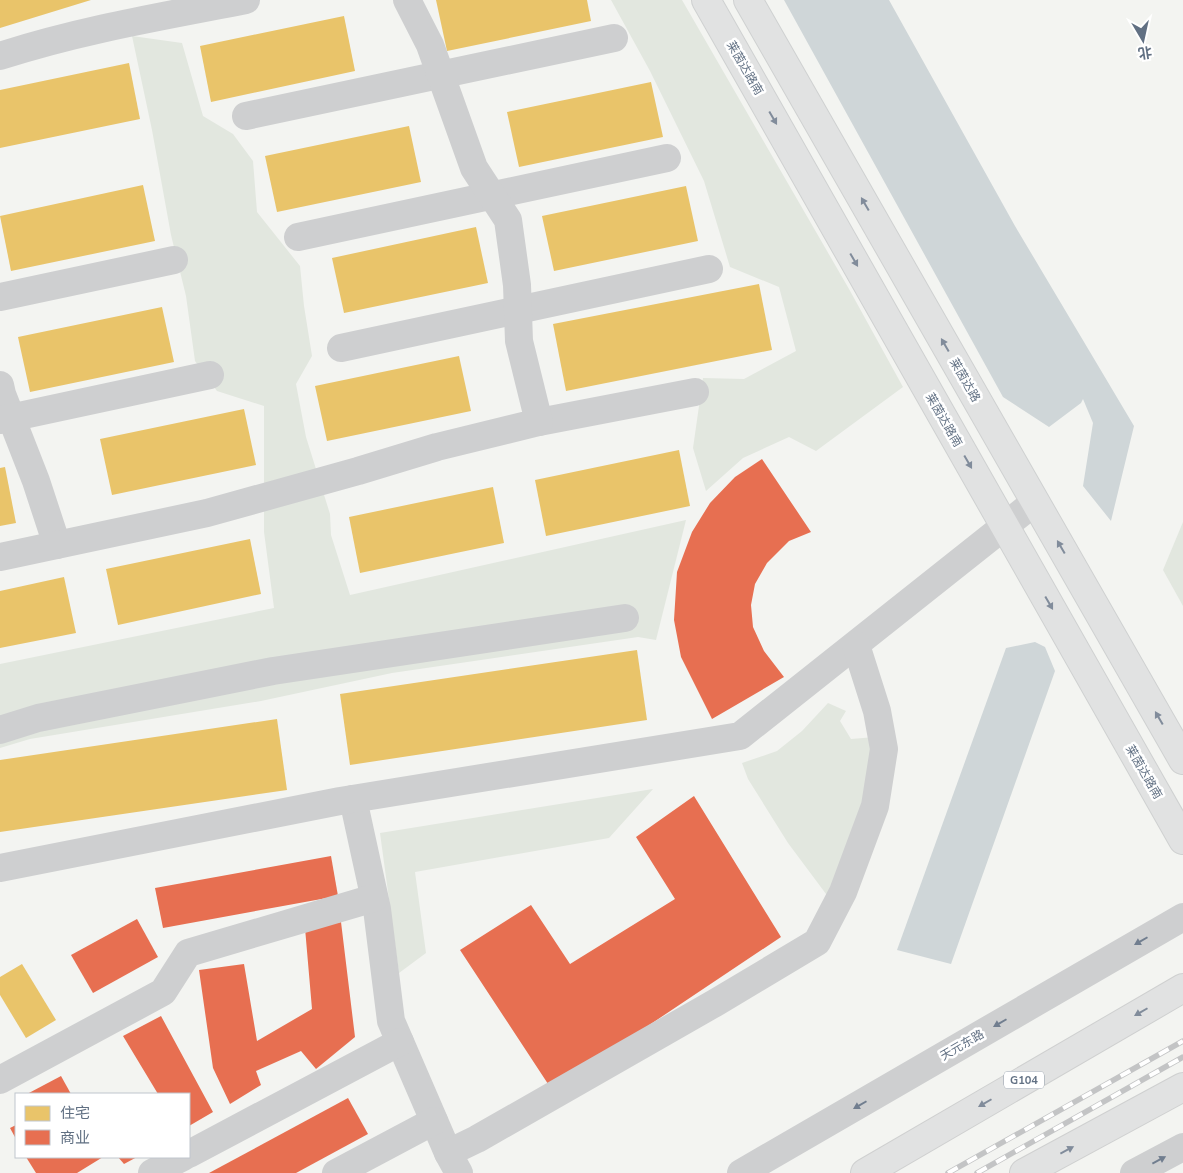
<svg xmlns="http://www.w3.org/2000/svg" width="1183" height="1173" font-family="'Nunito Sans','Noto Sans SC',sans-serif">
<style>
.green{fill:#e2e7df}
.water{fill:#cfd6d8}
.homes{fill:#e9c46a}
.shops{fill:#e76f51}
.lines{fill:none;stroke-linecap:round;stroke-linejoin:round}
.major-casing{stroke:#cfd1d1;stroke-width:30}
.highway-casing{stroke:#cfd0d0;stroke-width:30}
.minor{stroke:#cecfd0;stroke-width:28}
.major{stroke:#e1e2e2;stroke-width:28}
.highway{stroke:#e1e2e2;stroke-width:28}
.rail-casing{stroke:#c3c4c5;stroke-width:5.5}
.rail{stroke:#fff;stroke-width:4;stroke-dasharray:11;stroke-linecap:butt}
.oneway{fill:#818c9b}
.oneway2{fill:#717e8f}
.labels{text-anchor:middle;stroke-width:5;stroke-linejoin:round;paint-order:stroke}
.shield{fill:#fff;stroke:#909ba8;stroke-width:1}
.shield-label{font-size:11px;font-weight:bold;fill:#617083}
.street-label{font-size:12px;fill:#617083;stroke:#fff}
</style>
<rect width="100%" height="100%" fill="#f3f4f1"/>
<g class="green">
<polygon points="611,0 682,0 849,289 903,387 816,451 789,437 743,458 706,491 693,448 703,378 744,379 796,351 779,287 730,267 704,181 650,71"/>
<polygon points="132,36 182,43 203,116 233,134 253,161 257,212 300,266 304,306 312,356 296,384 306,437 330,514 331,535 350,595 686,520 656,640 638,637 392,673 261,701 30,739 0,748 0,664 274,608 264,532 264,406 217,391 195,361 186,296 171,235 152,130"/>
<polygon points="1183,522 1183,606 1163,570"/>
<polygon points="828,703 846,711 840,721 851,739 875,737 860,818 829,898 788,843 748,779 742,763 777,751 802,731"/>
<polygon points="653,789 609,838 415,872 426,953 399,973 380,833"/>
</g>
<g class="water">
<polygon points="784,0 889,0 1015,226 1134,426 1111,521 1083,486 1093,423 1083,399 1081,403 1049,427 1003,397"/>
<polygon points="1035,642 1045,647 1055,671 951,964 897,950 1006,648"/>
</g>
<g class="homes">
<polygon points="0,0 91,0 0,28"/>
<polygon points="436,0 587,0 591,21 447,51"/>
<polygon points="344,16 355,71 211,102 200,46"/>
<polygon points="129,63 140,119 0,148 0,90"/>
<polygon points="651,82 663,137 519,167 507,112"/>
<polygon points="409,126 421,182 277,212 265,156"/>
<polygon points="143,185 155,241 11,271 0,216"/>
<polygon points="686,186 698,241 554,271 542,216"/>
<polygon points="476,227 488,283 344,313 332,258"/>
<polygon points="759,284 772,350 566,391 553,324"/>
<polygon points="162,307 174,362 30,392 18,337"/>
<polygon points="459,356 471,411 327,441 315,386"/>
<polygon points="244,409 256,465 112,495 100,439"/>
<polygon points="679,450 690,506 546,536 535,480"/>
<polygon points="5,467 16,523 0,526 0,468"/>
<polygon points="493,487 504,543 360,573 349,517"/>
<polygon points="250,539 261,594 118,625 106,569"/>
<polygon points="64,577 76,633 0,648 0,591"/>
<polygon points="637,650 647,720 350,765 340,694"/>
<polygon points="277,719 287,790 0,832 0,760"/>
<polygon points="22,964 56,1020 26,1038 0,995 0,977"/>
</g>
<g class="shops">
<polygon points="762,459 811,532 789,541 767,563 755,584 751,605 753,627 764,651 784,677 712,719 681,657 674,620 677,572 692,532 710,503 735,477"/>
<polygon points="694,796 781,937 552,1090 460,950 531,905 570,964 675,899 636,837"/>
<polygon points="331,856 338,896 163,928 155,888"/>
<polygon points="137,919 158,957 93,993 71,955"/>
<polygon points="341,922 355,1037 316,1069 301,1051 256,1071 261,1085 230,1104 213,1068 199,970 244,964 257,1041 312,1009 305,928"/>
<polygon points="161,1016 213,1112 189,1126 189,1094 158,1094 123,1036"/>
<polygon points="61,1076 71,1094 27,1094"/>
<polygon points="348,1098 368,1134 296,1173 209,1173"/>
<polygon points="16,1125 16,1139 10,1128"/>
<polygon points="26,1157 103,1157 77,1173 36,1173"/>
<polygon points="118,1157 137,1157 124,1164"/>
</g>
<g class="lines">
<defs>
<g id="major">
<polyline points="706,0 1183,840"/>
<polyline points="748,0 1183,760"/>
</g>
<g id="highway">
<polyline points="865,1173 1183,988"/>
<polyline points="1024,1173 1183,1087"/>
</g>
</defs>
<use href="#major" class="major-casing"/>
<use href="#highway" class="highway-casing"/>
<g class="minor">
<path d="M0,56c80,-26 164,-40 246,-56"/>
<polyline points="246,116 614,38"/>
<polyline points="298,237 667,158"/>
<polyline points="0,297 174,260"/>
<polyline points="341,348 709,269"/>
<polyline points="0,385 2,394 36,481 57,545"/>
<polyline points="0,420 210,375"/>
<polyline points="539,422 695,392"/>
<polyline points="0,557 207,513 358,471 437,447 539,422 519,341 517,285 508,220 474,168 430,45 407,0"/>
<polyline points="0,730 38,718 273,671 625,618"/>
<polyline points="353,799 377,909 391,1021 448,1153"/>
<polyline points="0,868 340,801 740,736 1035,502"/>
<polyline points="0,1080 163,992 188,953 374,898"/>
<polyline points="189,1154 400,1042"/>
<polyline points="152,1173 183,1157"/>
<polyline points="336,1173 434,1121"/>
<polyline points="459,1173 448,1153 477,1139 715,1003 817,942 843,892 875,806 884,749 877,711 856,645"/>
<polyline points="741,1173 1183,917"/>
<polyline points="1134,1173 1183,1147"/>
</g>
<use href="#major" class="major"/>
<use href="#highway" class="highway"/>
<defs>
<g id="rail">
<polyline points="948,1173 1183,1041"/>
<polyline points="977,1173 1183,1057"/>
</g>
</defs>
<use href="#rail" class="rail-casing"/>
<use href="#rail" class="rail"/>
</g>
<defs><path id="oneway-solid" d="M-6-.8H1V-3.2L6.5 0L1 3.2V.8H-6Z" transform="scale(1.25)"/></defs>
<g class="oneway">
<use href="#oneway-solid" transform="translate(773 118) rotate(60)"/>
<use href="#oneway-solid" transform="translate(865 204) rotate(-120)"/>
<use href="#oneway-solid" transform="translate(854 260) rotate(60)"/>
<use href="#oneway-solid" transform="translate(945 345) rotate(-120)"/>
<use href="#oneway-solid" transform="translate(968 462) rotate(60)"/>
<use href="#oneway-solid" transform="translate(1061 547) rotate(-120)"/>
<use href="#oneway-solid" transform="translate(1049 603) rotate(60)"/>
<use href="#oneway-solid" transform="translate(1159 718) rotate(-120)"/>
<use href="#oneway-solid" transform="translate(1141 1012) rotate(150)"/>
<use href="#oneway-solid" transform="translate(985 1103) rotate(150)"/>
<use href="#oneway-solid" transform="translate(1067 1150) rotate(-28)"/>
</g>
<g class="oneway2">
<use href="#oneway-solid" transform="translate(1141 941) rotate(150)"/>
<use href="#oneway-solid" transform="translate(1000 1023) rotate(150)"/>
<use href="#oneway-solid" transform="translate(860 1105) rotate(150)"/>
<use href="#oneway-solid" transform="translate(1159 1160) rotate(-28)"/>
</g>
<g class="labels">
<rect class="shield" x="1004" y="1071.5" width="40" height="17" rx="4"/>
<g class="shield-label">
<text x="1024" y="1084">G104</text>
</g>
<g class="street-label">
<text transform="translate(745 68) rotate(60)" y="4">莱茵达路南</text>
<text transform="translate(965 380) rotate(60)" y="4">莱茵达路</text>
<text transform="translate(944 420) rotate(60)" y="4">莱茵达路南</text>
<text transform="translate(1144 772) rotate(60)" y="4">莱茵达路南</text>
<text transform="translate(962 1045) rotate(-30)" y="4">天元东路</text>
</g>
</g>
<rect x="15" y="1093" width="175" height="65" fill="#ffffff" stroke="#c0c6cd"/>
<rect x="25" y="1106" width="25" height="15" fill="#e9c46a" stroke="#c0c6cd"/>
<text x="60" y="1118" font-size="15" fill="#617083">住宅</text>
<rect x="25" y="1130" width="25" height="15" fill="#e76f51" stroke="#c0c6cd"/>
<text x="60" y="1143" font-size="15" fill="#617083">商业</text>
<g transform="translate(1143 40) rotate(171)" stroke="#ffffff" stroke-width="4" paint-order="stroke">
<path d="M0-4L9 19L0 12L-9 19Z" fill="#617083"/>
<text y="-8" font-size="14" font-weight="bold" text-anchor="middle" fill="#617083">北</text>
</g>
</svg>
